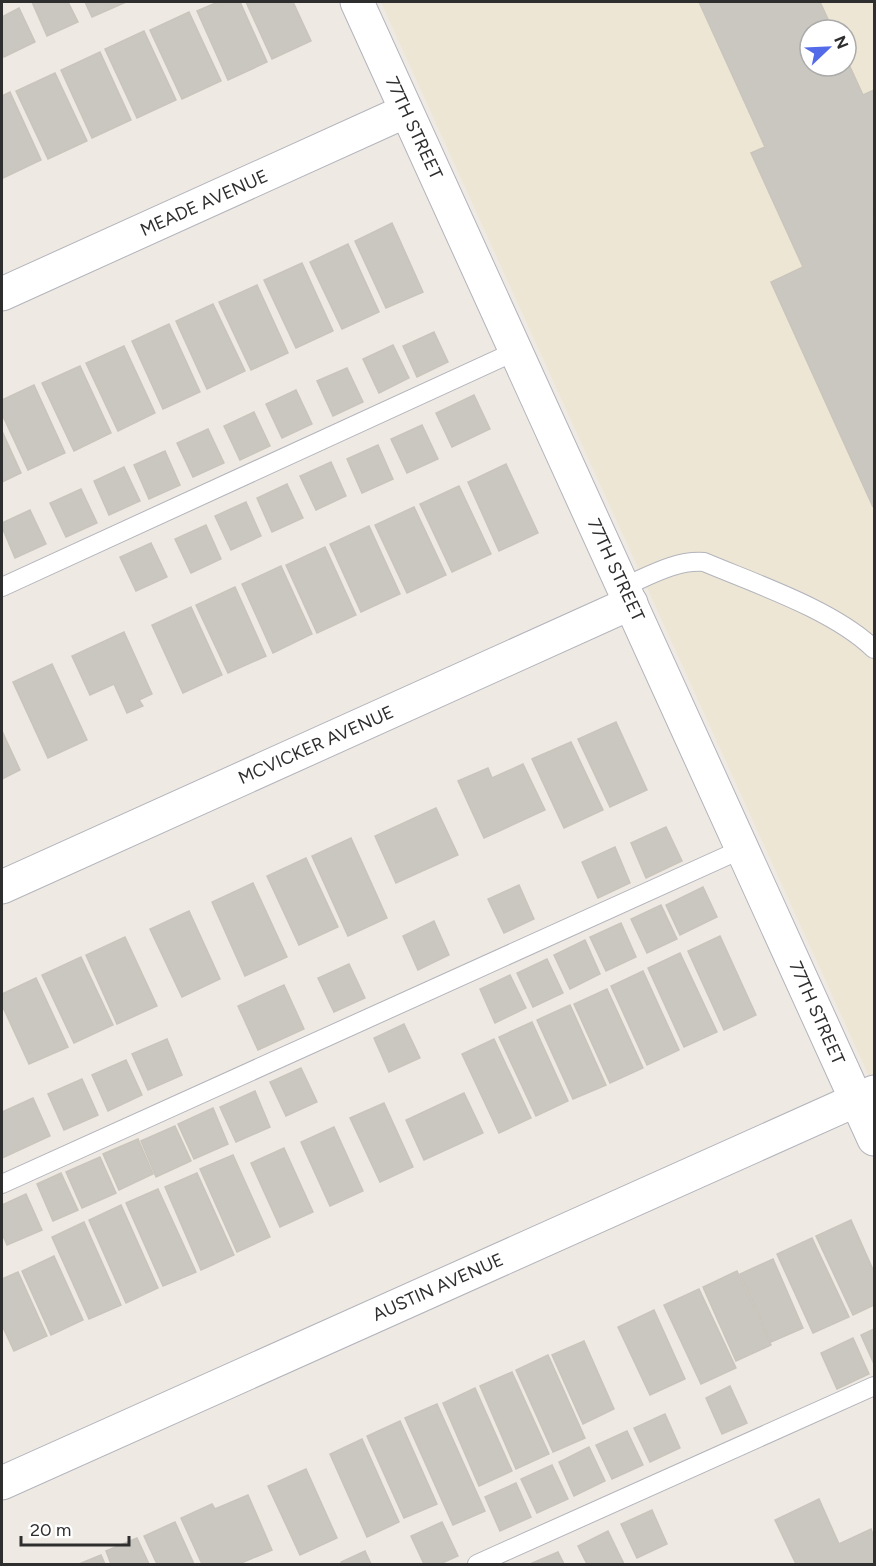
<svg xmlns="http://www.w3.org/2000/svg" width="876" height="1566" font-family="Figtree,sans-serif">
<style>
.education{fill:#ede6d4;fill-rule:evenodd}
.building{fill:#cac7c0;stroke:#c9c5bc;stroke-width:1.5}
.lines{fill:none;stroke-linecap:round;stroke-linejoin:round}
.service-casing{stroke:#b3b4bc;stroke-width:20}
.minor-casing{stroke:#b3b4bc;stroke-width:35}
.service{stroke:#fff;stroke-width:18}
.minor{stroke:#fff;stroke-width:33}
.labels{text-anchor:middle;stroke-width:5;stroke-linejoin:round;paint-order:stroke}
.street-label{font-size:18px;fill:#2e2e2e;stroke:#fff}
</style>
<rect width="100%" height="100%" fill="#eee9e2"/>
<path class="education" d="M381,2h493v1085zM810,30h36v36h-36z"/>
<g class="building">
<polygon points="32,2 68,2 78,22 47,36"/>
<polygon points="85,2 126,2 92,17"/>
<polygon points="218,2 240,2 267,62 228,80 197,11"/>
<polygon points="246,2 293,2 311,41 272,59"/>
<polygon points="699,2 820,2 833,30 810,30 810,66 846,66 846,58 863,95 874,90 873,507 771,282 803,267 751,153 765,147"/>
<polygon points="19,8 35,42 4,57 2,52 2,17"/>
<polygon points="189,12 221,81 182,99 150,30"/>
<polygon points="144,31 176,100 137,118 105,49"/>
<polygon points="100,52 131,120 92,138 61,70"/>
<polygon points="55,73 87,141 48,159 16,91"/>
<polygon points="10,92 41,160 3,178 2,96"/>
<polygon points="392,223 423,292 386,308 355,241"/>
<polygon points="348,244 379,312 342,329 310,262"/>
<polygon points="302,263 333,331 296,348 264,280"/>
<polygon points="257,285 288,353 251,370 219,302"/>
<polygon points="213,304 245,371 207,389 176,321"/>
<polygon points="169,324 200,392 163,409 132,341"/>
<polygon points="434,332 448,362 417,377 403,346"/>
<polygon points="393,345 409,378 379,393 363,359"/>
<polygon points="124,346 155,413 118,431 86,363"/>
<polygon points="80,366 111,433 74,451 42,383"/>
<polygon points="347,368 363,402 333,416 317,381"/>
<polygon points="34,385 65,453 28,470 2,414 2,400"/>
<polygon points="296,390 312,424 282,438 266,404"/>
<polygon points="474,395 490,429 452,447 436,413"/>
<polygon points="254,412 270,446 240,460 224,426"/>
<polygon points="422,425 438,459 407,473 391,439"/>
<polygon points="208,429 224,463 193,477 177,443"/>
<polygon points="2,431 21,473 2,482"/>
<polygon points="378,445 393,479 362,493 347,459"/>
<polygon points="165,451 180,485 149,499 134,465"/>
<polygon points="331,462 346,496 316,510 300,476"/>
<polygon points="506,464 538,533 499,551 468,482"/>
<polygon points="124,467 140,501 109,515 94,481"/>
<polygon points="287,484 303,518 272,532 257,498"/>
<polygon points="459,486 491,554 452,572 420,504"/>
<polygon points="81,489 97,523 66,537 50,503"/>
<polygon points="246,502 261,536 231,550 215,516"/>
<polygon points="414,507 446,575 407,593 375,525"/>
<polygon points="30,510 46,544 15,558 2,527 2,523"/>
<polygon points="206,525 221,559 191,573 175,539"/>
<polygon points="369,526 400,594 361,612 330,544"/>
<polygon points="151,543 167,577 136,591 120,557"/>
<polygon points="325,547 356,615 317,633 286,565"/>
<polygon points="281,566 312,634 273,653 242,584"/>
<polygon points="235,587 266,656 228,673 196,605"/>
<polygon points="191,607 222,675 183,693 152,625"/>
<polygon points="124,632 152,694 139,700 143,706 127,713 114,684 90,695 72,656"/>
<polygon points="52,664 87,740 48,758 13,682"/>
<polygon points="616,722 647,790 610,807 578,739"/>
<polygon points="2,731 20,770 2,779"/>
<polygon points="571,742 603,810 564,828 532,759"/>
<polygon points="523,764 545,810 484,838 458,781 488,768 492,778"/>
<polygon points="436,808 458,855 396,883 375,836"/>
<polygon points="666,827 682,861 646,878 631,843"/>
<polygon points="351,838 387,918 348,936 312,856"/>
<polygon points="615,847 630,883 598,898 582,862"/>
<polygon points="306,858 338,927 299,945 267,876"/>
<polygon points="253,883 287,957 245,976 212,902"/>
<polygon points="519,885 534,919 504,933 488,899"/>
<polygon points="703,887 717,917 680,935 666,905"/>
<polygon points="661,905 677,939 647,953 631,919"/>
<polygon points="189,911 220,979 182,997 150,929"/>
<polygon points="434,921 449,955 418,970 403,936"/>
<polygon points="621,923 636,957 606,971 590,937"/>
<polygon points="720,936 756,1015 724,1030 688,951"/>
<polygon points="125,937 157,1006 117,1024 86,955"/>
<polygon points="585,940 600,974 570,989 554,955"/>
<polygon points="680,953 717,1032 684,1047 648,968"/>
<polygon points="81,957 113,1025 74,1043 42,975"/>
<polygon points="547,959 563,993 533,1007 517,973"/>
<polygon points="349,964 365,998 334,1012 318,978"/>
<polygon points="643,971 679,1050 647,1065 611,986"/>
<polygon points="510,975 526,1008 495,1023 480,989"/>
<polygon points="36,978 68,1047 29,1064 2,1005 2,994"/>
<polygon points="284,985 304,1029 258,1050 238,1006"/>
<polygon points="607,989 643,1068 610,1083 574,1004"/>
<polygon points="570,1005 606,1085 573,1099 537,1020"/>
<polygon points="532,1022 568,1101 536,1116 499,1037"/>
<polygon points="404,1024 420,1058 389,1072 374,1038"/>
<polygon points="167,1039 182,1075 148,1090 132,1054"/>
<polygon points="494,1039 531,1118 499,1133 462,1054"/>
<polygon points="126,1060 142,1095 108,1111 92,1075"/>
<polygon points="301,1068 317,1102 286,1116 270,1082"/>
<polygon points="82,1079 98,1115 64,1130 48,1094"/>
<polygon points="255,1091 270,1127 236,1142 220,1107"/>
<polygon points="464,1093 483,1133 424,1160 406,1120"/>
<polygon points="33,1098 50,1136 2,1158 2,1112"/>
<polygon points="384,1103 413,1167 380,1182 350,1118"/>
<polygon points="213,1108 228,1144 194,1159 178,1124"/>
<polygon points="175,1126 191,1161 156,1177 141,1141"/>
<polygon points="334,1127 363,1191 330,1206 301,1142"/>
<polygon points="138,1139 153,1174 119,1190 103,1154"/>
<polygon points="284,1148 313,1212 280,1227 251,1163"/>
<polygon points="233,1155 270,1237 237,1252 200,1169"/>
<polygon points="100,1157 116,1193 82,1208 66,1172"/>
<polygon points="61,1173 78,1210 53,1221 37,1184"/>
<polygon points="197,1173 234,1255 201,1270 165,1187"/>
<polygon points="158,1189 196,1272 163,1286 126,1203"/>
<polygon points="26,1194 42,1230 7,1245 2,1233 2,1205"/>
<polygon points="121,1205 158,1288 126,1303 89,1220"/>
<polygon points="851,1220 874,1272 874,1305 853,1315 816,1236"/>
<polygon points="84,1222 121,1305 89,1319 52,1237"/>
<polygon points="812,1238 849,1317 813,1333 777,1254"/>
<polygon points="54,1256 83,1320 51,1335 22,1271"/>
<polygon points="773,1259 803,1328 771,1342 740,1274"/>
<polygon points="737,1271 771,1345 736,1361 703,1287"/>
<polygon points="18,1272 47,1336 14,1351 2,1325 2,1279"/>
<polygon points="699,1289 736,1368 701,1384 664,1305"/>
<polygon points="654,1310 685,1379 650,1395 618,1327"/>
<polygon points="874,1329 874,1364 861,1335"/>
<polygon points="853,1338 869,1374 837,1389 821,1353"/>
<polygon points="584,1341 614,1409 583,1424 552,1355"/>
<polygon points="548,1355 585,1438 553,1452 516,1370"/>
<polygon points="512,1372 549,1454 516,1469 480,1386"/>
<polygon points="730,1386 747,1423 722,1434 706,1398"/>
<polygon points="475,1388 512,1471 479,1486 443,1403"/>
<polygon points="437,1404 485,1511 453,1525 405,1418"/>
<polygon points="665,1414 680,1448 650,1462 634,1428"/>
<polygon points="400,1421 437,1504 404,1518 367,1436"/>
<polygon points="627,1431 643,1465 612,1479 596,1445"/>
<polygon points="362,1439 399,1522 367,1537 330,1454"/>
<polygon points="589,1447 605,1481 574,1496 559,1462"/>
<polygon points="552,1465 568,1499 537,1513 521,1479"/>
<polygon points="306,1469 337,1538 300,1555 268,1486"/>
<polygon points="516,1483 531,1517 500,1531 485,1497"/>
<polygon points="248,1495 272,1550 239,1564 202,1564 181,1518 212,1504 215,1509"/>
<polygon points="819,1499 839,1544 871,1529 874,1537 874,1564 796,1564 775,1520"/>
<polygon points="652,1510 667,1544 637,1558 621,1524"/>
<polygon points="175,1522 194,1564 157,1564 144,1536"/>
<polygon points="442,1522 458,1556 440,1564 424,1564 411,1536"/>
<polygon points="608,1531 624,1564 587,1564 578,1546"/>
<polygon points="137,1538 149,1564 111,1564 106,1551"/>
<polygon points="365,1551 371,1564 342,1564 341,1562"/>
<polygon points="558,1552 564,1564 530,1564"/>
<polygon points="101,1555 105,1564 79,1564"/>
</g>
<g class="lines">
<defs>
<g id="service">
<polyline points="2,587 516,351"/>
<path d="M623,587c26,-11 52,-27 81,-25 52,22 130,48 170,87"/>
<polyline points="2,1184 742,849"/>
<polyline points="477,1564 874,1386"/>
</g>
<g id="minor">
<polyline points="357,2 874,1139"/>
<polyline points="2,294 406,111"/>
<polyline points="2,887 631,603"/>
<polyline points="2,1483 874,1092"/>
</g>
</defs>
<use href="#service" class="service-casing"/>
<use href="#minor" class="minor-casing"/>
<use href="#service" class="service"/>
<use href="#minor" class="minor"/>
</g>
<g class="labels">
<g class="street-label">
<text transform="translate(414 128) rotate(65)" y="6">77TH STREET</text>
<text transform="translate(204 203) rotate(-24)" y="6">MEADE AVENUE</text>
<text transform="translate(616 570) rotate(65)" y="6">77TH STREET</text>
<text transform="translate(316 745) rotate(-24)" y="6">MCVICKER AVENUE</text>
<text transform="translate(817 1013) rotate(66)" y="6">77TH STREET</text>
<text transform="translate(438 1287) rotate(-24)" y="6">AUSTIN AVENUE</text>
</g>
</g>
<rect width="876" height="1566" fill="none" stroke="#2e2e2e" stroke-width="6"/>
<g transform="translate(828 48) rotate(67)"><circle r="28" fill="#ffffff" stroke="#ababab" stroke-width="1.5"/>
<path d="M0-4.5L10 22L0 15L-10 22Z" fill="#546be9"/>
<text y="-9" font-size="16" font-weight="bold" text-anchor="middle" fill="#2e2e2e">N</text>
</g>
<path d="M21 1536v9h108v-9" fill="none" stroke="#2e2e2e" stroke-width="3"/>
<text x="30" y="1536" font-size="18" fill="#2e2e2e" stroke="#ffffff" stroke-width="4.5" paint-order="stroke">20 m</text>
</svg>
